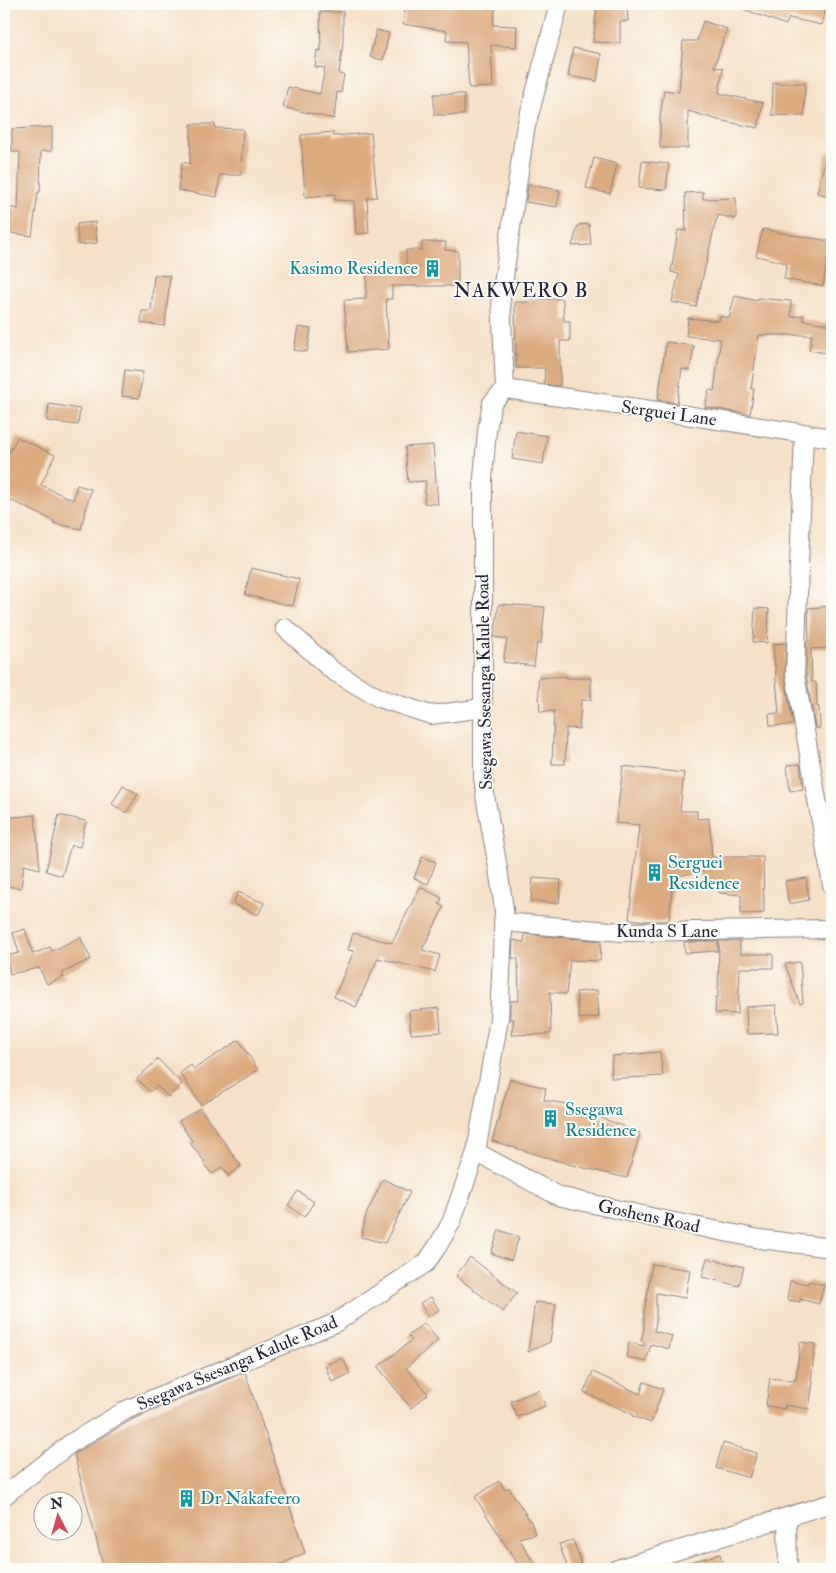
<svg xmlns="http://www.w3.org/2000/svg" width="836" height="1573" font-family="'IM FELL Double Pica',serif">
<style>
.building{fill:#dcac81}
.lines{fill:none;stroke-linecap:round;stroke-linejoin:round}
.minor-casing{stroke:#8c8282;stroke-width:20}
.minor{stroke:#fff;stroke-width:18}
.labels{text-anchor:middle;stroke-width:4;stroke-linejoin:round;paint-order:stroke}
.culture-label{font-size:18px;fill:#0d838f;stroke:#fdfcf7;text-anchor:start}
.street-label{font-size:18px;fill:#22223b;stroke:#fdfcf7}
.quarter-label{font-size:20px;letter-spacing:1px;fill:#22223b;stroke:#fdfcf7}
</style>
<rect width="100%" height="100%" fill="#fdfcf7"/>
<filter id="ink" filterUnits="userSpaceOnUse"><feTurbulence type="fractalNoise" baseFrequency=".02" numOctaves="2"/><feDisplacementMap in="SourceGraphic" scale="10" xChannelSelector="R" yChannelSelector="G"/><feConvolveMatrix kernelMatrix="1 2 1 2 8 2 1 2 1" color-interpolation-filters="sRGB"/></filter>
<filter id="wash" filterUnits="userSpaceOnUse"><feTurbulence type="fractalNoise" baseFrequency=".0096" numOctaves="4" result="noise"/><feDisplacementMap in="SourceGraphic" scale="20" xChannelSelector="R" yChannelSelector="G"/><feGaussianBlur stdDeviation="1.12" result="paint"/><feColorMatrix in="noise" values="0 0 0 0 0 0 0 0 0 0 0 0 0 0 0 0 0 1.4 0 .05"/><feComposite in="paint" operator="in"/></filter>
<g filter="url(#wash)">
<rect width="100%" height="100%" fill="#f6e1c8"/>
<g id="blocks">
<g class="building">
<polygon points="406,4 496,4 493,25 517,26 516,47 491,45 493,87 469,88 466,42 446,41 447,31 403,24"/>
<polygon points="597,4 627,4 628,21 620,22 620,43 593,42"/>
<polygon points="733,4 813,4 826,7 822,25 789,18 786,25 732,5"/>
<polygon points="320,12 343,12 343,42 339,74 344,75 341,93 337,92 334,119 283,107 288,87 320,94 325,68 315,67 317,50 321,51"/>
<polygon points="703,21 727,29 714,67 723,68 719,93 763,103 758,128 718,120 688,111 688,148 660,148 660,116 664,90 679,92 683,41 697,41"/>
<polygon points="376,30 389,33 383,60 370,57"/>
<polygon points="573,48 601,54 597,81 568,76"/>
<polygon points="773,83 805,83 804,116 772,115"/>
<rect x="434" y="94" width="30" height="21"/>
<polygon points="191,124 215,124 215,128 243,129 241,175 220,175 217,197 178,190 182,162 190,164"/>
<polygon points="52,127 52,151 41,151 40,192 38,192 32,236 4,232 7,207 18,209 20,152 12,152 12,129"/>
<polygon points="333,132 333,136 371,133 377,197 367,198 369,233 356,234 354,201 335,200 335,194 305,197 301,135"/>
<polygon points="827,152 832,153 832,197 817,193"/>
<polygon points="594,158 617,164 610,194 586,188"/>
<polygon points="642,161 669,164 666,190 639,188"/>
<polygon points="528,185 560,190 557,207 526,202"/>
<polygon points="703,192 703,199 736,198 736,219 718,215 717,220 716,220 696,307 672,302 679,274 671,272 678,230 686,231 685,193"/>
<polygon points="95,222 97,243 78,245 77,224"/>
<polygon points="589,224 591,245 572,246 578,225"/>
<polygon points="763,229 792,235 831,241 823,286 784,279 787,263 756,256"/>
<polygon points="422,242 446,242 445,250 458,251 458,286 392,286 392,299 386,299 389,349 348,352 344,300 366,299 367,270 406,272 406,250 422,250"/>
<polygon points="154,275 170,276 165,326 141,323 142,311 151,311"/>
<polygon points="735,296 758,301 758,298 791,301 791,317 803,315 803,320 832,325 832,354 809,350 812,335 759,335 751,389 754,389 750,414 705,407 709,390 714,391 721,339 686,336 688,318 719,321 720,316 729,318"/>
<polygon points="531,299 563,299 564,321 570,321 570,341 560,341 560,386 544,384 545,368 516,368 515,302 531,302"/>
<polygon points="298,327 311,329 307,352 294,350"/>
<polygon points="666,342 694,346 690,370 682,369 677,403 658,400"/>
<polygon points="125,370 143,372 139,398 122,396"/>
<polygon points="49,404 80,409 78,425 47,421"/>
<polygon points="516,431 547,436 543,464 512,459"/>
<polygon points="17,437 55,455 41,485 73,500 77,485 91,489 81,529 53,523 54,521 4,497 4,464"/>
<polygon points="433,445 436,480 438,504 424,503 426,481 408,482 405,447"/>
<polygon points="251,568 299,579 293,606 245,595"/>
<polygon points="499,604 545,607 541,644 537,643 534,666 503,662 507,639 494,637"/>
<polygon points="832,606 832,648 811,649 812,682 816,682 817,707 819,707 820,728 815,728 806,673 807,642 809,641 808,608"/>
<polygon points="755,608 769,609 767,643 753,642"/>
<polygon points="786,643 785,676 793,725 770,726 769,714 779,713 773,644"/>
<polygon points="566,676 566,678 591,678 591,700 581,700 579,729 566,728 565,764 552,764 554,711 540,712 538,678"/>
<polygon points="800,764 803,789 790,791 787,765"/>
<polygon points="623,766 684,773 680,811 697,811 697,819 709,818 712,857 763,857 764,913 741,914 741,895 719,893 720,882 704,884 703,871 673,877 669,921 645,921 629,919 639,825 616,823"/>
<polygon points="123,785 138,794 126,813 112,804"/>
<polygon points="35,815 40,869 24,865 21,888 4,886 4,866 6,854 4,818"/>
<polygon points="59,815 86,821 80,847 71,845 62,876 46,871"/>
<polygon points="422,857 436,862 428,884 414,878"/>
<polygon points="533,878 561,880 559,903 531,901"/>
<polygon points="806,878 809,900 789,904 785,881"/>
<polygon points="420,887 442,898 439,904 444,907 422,950 440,955 435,972 378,958 356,1007 334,997 354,951 348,950 353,933 392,943"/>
<polygon points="238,892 264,903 258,915 233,904"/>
<polygon points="25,929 33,954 50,947 52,951 80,937 91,959 62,973 64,977 47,984 39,968 10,974 6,956 19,953 13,933"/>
<polygon points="525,934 601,941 600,961 570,960 566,994 550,992 551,1034 511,1035 514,1019 510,1020 510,1001 519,1001 518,959 512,958 513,940 524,942"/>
<polygon points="718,941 718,951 685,953 684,942"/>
<polygon points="719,941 740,941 740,954 773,954 773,968 740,968 738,1014 715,1013 716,997 718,998"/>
<polygon points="800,962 803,1003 800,1004 785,964"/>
<polygon points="597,990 599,1017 579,1019 576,992"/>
<polygon points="776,1005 778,1033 747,1034 746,1007"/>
<polygon points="439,1008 441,1032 411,1034 409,1011"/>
<polygon points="239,1040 258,1070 201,1105 180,1073 191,1065 194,1069"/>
<polygon points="660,1052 663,1076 627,1078 611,1078 612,1056"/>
<polygon points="158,1059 182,1084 168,1097 157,1086 150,1092 137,1079"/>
<polygon points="510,1079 546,1088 544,1100 566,1104 640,1133 627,1178 572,1165 492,1141"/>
<polygon points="200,1108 241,1166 228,1176 222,1167 212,1174 203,1163 205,1162 190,1143 192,1141 179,1121"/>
<polygon points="383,1179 410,1192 385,1243 361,1237 366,1215"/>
<polygon points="298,1191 314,1202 304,1217 288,1205"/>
<polygon points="499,1230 519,1237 511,1260 491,1253"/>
<polygon points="470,1257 517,1293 503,1312 456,1276"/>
<polygon points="707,1258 744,1267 739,1286 702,1277"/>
<polygon points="652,1264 690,1270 685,1298 656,1293 656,1322 654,1331 672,1336 669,1349 651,1344 646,1362 626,1357 629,1342 644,1346 644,1342 641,1341 644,1329 644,1313"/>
<polygon points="790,1281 808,1284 809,1281 824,1285 819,1304 800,1299 800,1302 787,1300"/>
<polygon points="431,1297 439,1310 428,1317 420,1303"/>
<polygon points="535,1302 556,1304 550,1342 528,1352"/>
<polygon points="424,1323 438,1340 406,1368 428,1394 411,1408 378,1367 412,1340 408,1336"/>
<polygon points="800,1342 815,1344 811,1382 813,1382 809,1409 785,1405 785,1409 766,1406 770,1378 794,1381 794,1379 796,1380"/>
<polygon points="343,1358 350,1374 332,1382 325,1365"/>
<polygon points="245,1372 305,1553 271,1569 104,1569 74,1454 131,1420"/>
<polygon points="593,1372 640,1394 644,1382 663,1389 651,1423 632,1416 632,1414 584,1392"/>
<polygon points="539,1390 545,1406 517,1417 511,1401"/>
<polygon points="723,1443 757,1453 749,1478 716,1468"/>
<polygon points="499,1481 505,1490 508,1487 531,1522 535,1534 519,1538 537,1569 521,1569 475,1497"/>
<polygon points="573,1540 580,1559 581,1569 568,1569 559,1544"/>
<polygon points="720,1554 724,1569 679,1569 679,1565"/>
</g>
</g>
</g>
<g filter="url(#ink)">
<use href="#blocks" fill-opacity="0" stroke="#8c8282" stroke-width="1"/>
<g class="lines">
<defs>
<g id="minor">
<polyline points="505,389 692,416 832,438"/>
<polyline points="804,433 795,674 832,885"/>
<polyline points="285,628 333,671 379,698 431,715 483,708"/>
<polyline points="503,922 622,932 832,929"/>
<polyline points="476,1152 558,1196 664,1220 760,1239 832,1248"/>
<polyline points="4,1496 71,1443 126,1410 335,1323 426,1263 437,1247 451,1223 476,1152 499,1019 504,909 498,868 486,801 483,777 483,478 487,430 492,403 505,389 501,298 525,130 559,4"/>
<polyline points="787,1517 788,1569"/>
<polyline points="617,1569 832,1503"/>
</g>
</defs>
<use href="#minor" class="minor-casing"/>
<use href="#minor" class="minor"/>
</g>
</g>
<defs>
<symbol id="building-bare" viewBox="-9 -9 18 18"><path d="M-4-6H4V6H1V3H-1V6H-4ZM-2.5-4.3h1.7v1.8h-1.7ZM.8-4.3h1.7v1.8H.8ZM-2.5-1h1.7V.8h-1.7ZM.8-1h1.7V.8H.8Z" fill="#0f9aa8" stroke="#fdfcf7" stroke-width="2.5" paint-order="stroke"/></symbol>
</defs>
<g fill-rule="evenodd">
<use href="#building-bare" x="420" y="256" width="25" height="25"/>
<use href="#building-bare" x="642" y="860" width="25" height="25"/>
<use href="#building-bare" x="538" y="1106" width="25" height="25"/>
<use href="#building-bare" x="174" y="1486" width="25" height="25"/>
</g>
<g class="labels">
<g class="culture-label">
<text x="418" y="274" text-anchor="end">Kasimo Residence</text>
<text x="668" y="868">Serguei<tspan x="668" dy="21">Residence</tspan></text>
<text x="565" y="1115">Ssegawa<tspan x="565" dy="21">Residence</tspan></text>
<text x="200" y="1504">Dr Nakafeero</text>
</g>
<g class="street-label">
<text transform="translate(669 413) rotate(8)" y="6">Serguei Lane</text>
<text transform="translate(484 682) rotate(-91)" y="6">Ssegawa Ssesanga Kalule Road</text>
<text x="667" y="937">Kunda S Lane</text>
<text transform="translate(649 1216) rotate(12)" y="6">Goshens Road</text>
<text transform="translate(237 1363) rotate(-23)" y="6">Ssegawa Ssesanga Kalule Road</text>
</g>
<g class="quarter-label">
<text x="521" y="297">NAKWERO B</text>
</g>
</g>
<rect width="836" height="1573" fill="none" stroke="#fdfcf7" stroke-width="20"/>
<g transform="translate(58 1516) rotate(354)"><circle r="24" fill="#fdfcf7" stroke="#a5a5ac"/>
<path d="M0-4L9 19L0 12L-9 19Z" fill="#d1495b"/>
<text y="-8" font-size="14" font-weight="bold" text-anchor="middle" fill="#22223b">N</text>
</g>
</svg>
